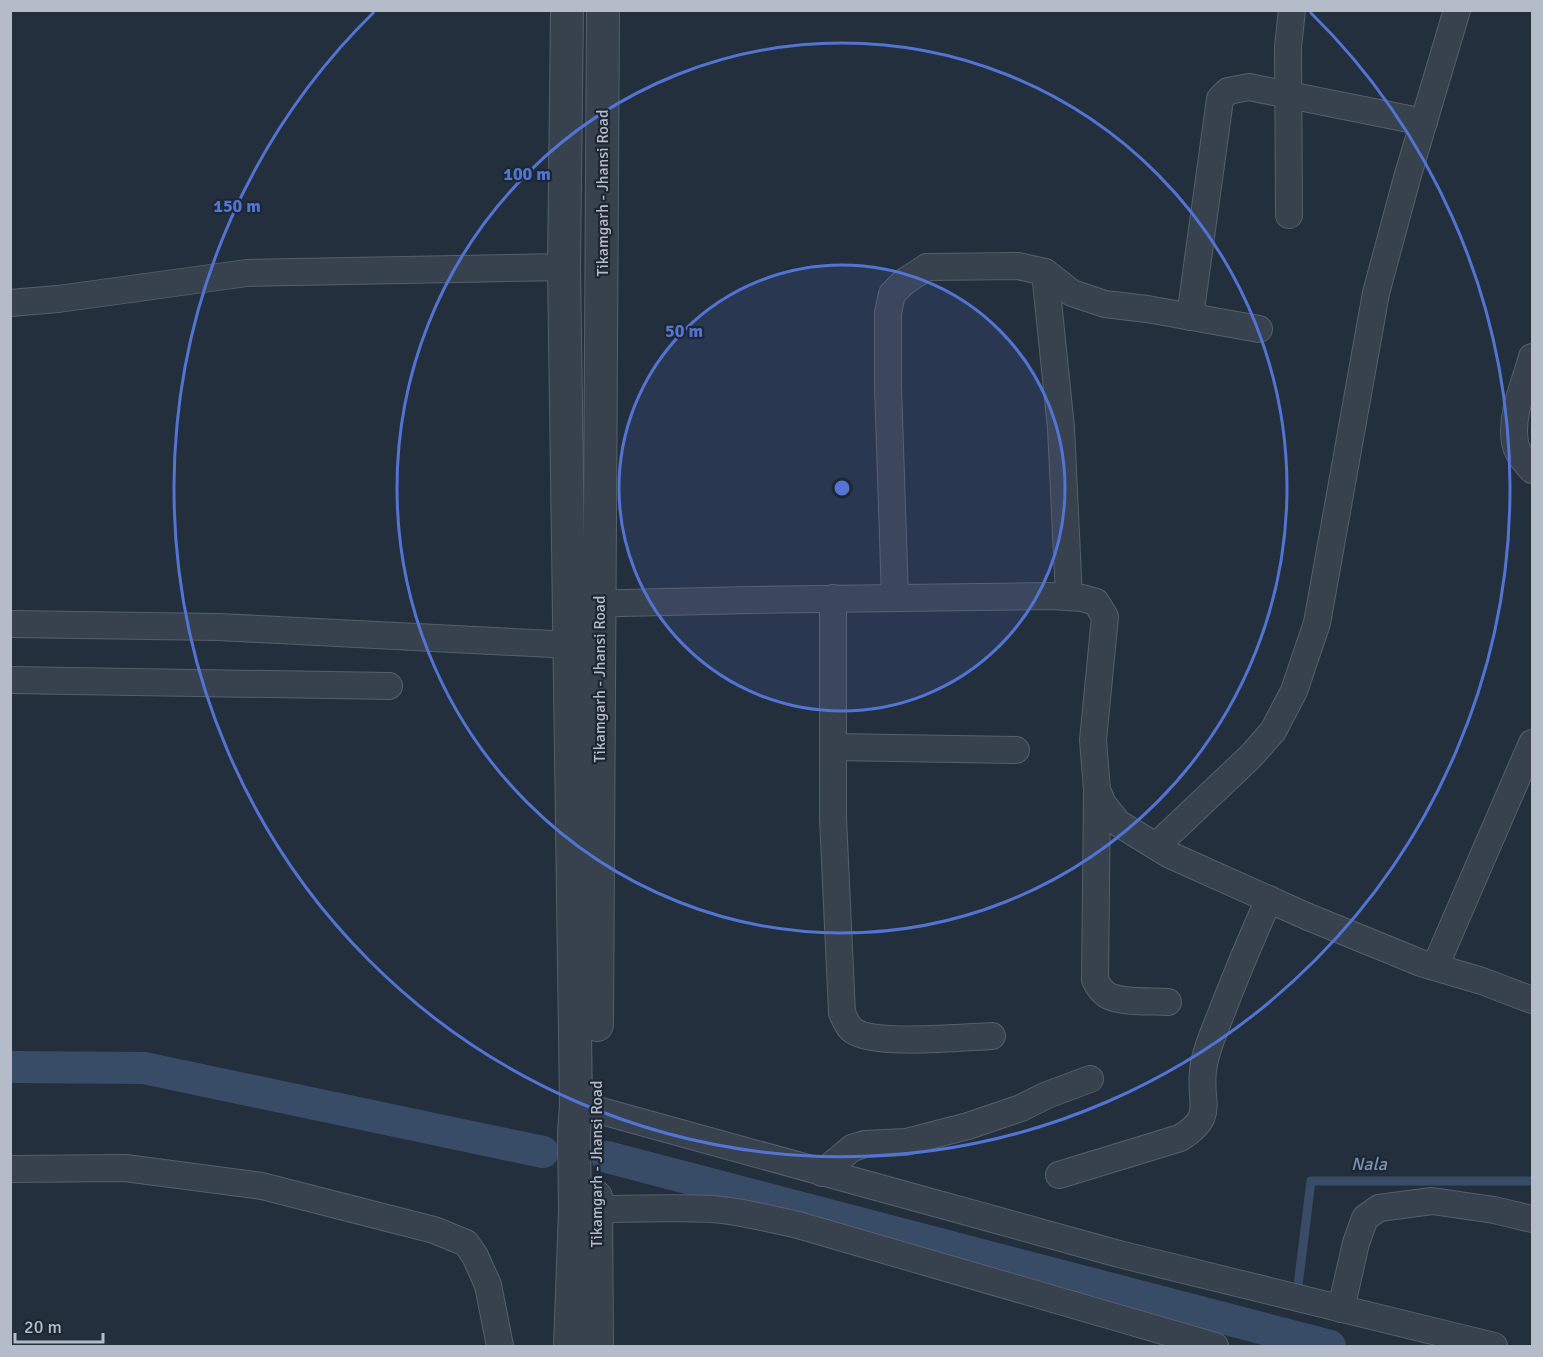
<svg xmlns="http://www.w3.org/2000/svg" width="1543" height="1357" font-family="Signika,sans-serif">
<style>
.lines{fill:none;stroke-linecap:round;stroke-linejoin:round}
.stream{stroke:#394c67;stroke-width:9}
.canal{stroke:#394c67;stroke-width:32}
.minor-casing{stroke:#565f6c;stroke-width:28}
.tertiary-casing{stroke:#565f6c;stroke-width:34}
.minor{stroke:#38414e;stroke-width:26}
.tertiary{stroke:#38414e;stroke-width:32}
.ring{fill:none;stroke:#5274d3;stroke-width:3}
.labels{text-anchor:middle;stroke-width:4.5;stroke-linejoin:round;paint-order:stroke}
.street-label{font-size:16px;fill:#b4bcc9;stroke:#1d2633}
.water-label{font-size:18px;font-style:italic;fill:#7c92b1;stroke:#1d2633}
.centre{fill:#5274d3;stroke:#1d2633;stroke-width:3}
.ring-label{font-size:18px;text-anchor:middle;font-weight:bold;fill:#5274d3;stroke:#1d2633;stroke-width:4.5;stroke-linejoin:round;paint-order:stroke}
</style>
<rect width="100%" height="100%" fill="#242f3e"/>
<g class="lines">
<polyline class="stream" points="1298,1286 1311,1181 1532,1181"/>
<g class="canal">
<polyline points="10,1067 144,1068 543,1152"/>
<polyline points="607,1157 1330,1346"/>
</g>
<defs>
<g id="minor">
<polyline points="1289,215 1288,47 1292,10"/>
<polyline points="1045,272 1061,428 1069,597"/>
<polyline points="10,303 58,299 247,273 564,267"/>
<polyline points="1190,317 1220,99 1228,91 1249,87 1424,122"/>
<path d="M1532,357c-7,26 -22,58 -17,85 1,10 11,21 17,28"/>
<path d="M833,598v220l9,195c2,4 5,12 9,16 19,18 114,8 141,7"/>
<polyline points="895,598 888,386 888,313 892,294 904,282 927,267 1018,266 1045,272 1072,293 1105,304 1147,309 1259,329"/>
<polyline points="581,604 750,600 1052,596 1082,598 1096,602 1105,617 1093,740 1097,790 1103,804 1118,823 1170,855 1306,916 1421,963 1482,981 1532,1000"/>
<polyline points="10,624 219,627 571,645"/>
<polyline points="10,680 389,686"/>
<polyline points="833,747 1016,750"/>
<path d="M1097,792l-2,188c3,6 6,11 12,15 13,8 45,6 61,7"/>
<polyline points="1156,846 1251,756 1273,731 1294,691 1317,623 1376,293 1407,178 1457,10"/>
<polyline points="1435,967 1532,743"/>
<polyline points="576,1104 1119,1254 1494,1346"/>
<polyline points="10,1169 125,1168 262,1186 434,1230 466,1243 475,1256 488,1285 500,1346"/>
<polyline points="822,1173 852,1148 865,1144 906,1142 968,1126 1021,1108 1047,1095 1090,1079"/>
<path d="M1059,1175l121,-37c36,-22 19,-34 23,-67 2,-20 11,-39 18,-57 15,-39 31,-77 48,-115"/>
<path d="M579,1210c44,-1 89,-3 133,-1 29,2 58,10 86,16l417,121"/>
<polyline points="1341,1309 1356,1243 1365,1218 1379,1208 1432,1201 1494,1210 1532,1219"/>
</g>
<g id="tertiary">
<polyline points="567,10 564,267 576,1104 574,1133 575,1210 570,1346"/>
<polyline points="597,1025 603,10"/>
<polyline points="596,1197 597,1346"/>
</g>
</defs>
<use href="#minor" class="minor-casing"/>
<use href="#tertiary" class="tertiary-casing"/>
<use href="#minor" class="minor"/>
<use href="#tertiary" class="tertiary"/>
</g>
<circle cx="842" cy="488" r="223" fill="#5274d3" fill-opacity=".12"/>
<g class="ring">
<circle cx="842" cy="488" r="223"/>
<circle cx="842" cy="488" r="445"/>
<path d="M1310 12A668 668 0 1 1 374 12"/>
</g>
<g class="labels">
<g class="street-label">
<text transform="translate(602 193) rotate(-90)" y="6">Tikamgarh - Jhansi Road</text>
<text transform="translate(599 679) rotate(-90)" y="6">Tikamgarh - Jhansi Road</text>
<text transform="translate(596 1164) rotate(-90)" y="6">Tikamgarh - Jhansi Road</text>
</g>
<g class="water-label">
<text x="1369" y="1170">Nala</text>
</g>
</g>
<circle cx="842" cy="488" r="9" class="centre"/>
<g class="ring-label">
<text x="527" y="180">100 m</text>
<text x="237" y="212">150 m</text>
<text x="684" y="337">50 m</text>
</g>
<rect width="1543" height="1357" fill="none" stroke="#b4bcc9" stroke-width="24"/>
<path d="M15 1333v9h88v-9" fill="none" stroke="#b4bcc9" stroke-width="3"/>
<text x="24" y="1333" font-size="18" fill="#b4bcc9" stroke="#1d2633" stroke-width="4.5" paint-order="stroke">20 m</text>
</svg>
